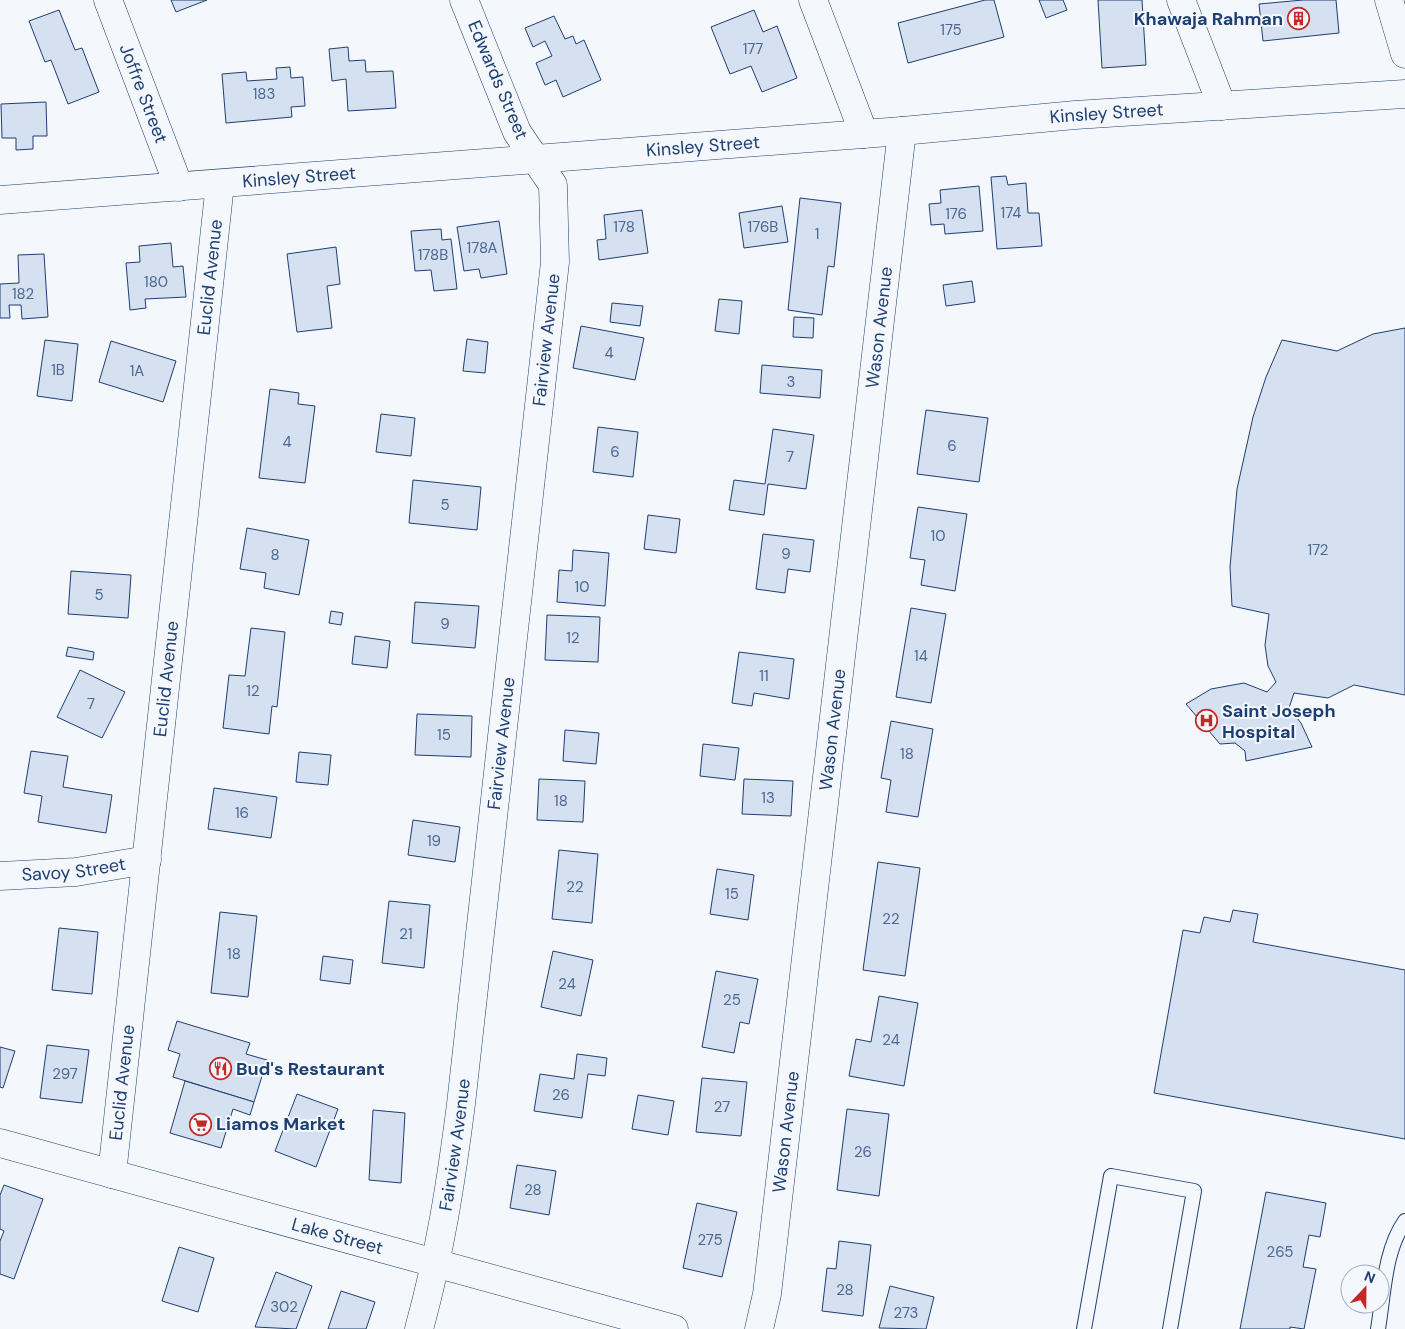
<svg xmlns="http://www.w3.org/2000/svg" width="1405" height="1329" font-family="'DM Sans',sans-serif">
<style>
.building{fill:#d5e0f0;stroke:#1d3f73}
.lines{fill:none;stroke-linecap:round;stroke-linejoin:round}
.lane-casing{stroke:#1d3f73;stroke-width:16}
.street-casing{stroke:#1d3f73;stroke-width:29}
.secondary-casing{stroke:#1d3f73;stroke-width:29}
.primary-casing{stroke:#1d3f73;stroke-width:29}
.lane{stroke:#f4f7fb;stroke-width:14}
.street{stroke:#f4f7fb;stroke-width:28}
.secondary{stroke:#f4f7fb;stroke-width:28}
.primary{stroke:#f4f7fb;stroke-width:28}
.labels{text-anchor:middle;stroke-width:4;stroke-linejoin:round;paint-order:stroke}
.number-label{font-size:15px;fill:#4b6792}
.poi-label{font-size:18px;font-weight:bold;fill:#1d3f73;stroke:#f4f7fb;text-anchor:start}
.street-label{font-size:18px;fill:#1d3f73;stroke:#f4f7fb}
</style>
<rect width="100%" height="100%" fill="#f4f7fb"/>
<g class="building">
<polygon points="171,0 207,0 176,12"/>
<polygon points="985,0 994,0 1004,37 908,63 898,23"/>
<polygon points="1039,0 1063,0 1067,10 1046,18"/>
<polygon points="1098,0 1142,0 1146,65 1102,68"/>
<polygon points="1303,0 1336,0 1339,33 1263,41 1259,4"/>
<polygon points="59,10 75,50 82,48 99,92 68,104 51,60 45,62 29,21"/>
<polygon points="754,10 763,32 777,26 797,78 762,92 751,66 730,74 711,27"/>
<polygon points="554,16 565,39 573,36 576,44 584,40 601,80 563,97 556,80 545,85 536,63 552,56 545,41 533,47 525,28"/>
<polygon points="348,47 349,61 365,60 366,72 393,71 396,108 348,111 346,79 332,81 329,49"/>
<polygon points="290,67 291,78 303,77 305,106 291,107 292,117 226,123 222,74 246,72 247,81 277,79 276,68"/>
<polygon points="46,102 47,136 33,136 33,149 16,150 16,138 2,138 1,104"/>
<polygon points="1006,176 1008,185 1026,183 1028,213 1039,213 1042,246 997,249 991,177"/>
<polygon points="979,186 983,231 945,234 944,224 931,225 929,204 941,203 940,190"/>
<polygon points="800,198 841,203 834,267 828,266 822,315 788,310"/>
<polygon points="782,206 788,242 744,248 739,213"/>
<polygon points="642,210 648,253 599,260 597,240 606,239 604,215"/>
<polygon points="499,221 507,274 481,278 479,269 464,271 457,227"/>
<polygon points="441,229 442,240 451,239 457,289 434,291 431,270 415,271 411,231"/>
<polygon points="171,243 173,267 183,266 186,297 145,299 146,308 130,310 126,263 140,262 139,246"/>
<polygon points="336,247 340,284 327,286 332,328 297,332 287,254"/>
<polygon points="44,254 48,317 22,319 21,305 9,305 10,318 0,318 0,284 19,283 18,255"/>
<polygon points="972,281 975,302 946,306 943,285"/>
<polygon points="719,299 742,301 739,334 715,331"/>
<polygon points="612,303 643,306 640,326 610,322"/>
<polygon points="794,317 814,318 813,338 793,337"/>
<polygon points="581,326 644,338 635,380 573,368"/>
<polygon points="1405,328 1405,695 1354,685 1328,698 1294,693 1289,708 1301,723 1312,747 1246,761 1245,751 1235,743 1220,744 1186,704 1211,689 1244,683 1267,692 1276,682 1268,666 1265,645 1269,614 1232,606 1230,567 1237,489 1253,417 1266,377 1282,340 1337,351 1373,334"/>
<polygon points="467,339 488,342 485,373 463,371"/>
<polygon points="45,340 78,344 72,401 37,396"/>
<polygon points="111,341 176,361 163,402 99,382"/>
<polygon points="762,365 822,370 820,398 760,393"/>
<polygon points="270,389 299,393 298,404 315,406 305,483 259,478"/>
<polygon points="926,410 988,418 979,482 917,474"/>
<polygon points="381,414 415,418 411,456 376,452"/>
<polygon points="598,427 638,432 633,477 593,472"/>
<polygon points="773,429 814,435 806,489 768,484 764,515 729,510 734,480 765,484"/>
<polygon points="413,480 481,487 477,530 409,523"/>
<polygon points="918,507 967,514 955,591 921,585 925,560 910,558"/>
<polygon points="648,515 680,519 676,553 644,549"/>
<polygon points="247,528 309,540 299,595 264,588 266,573 240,569"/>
<polygon points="763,534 814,540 810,572 788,569 785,593 756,589"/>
<polygon points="573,550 609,553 605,606 557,602 559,570 572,571"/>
<polygon points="71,571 131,575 128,618 68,614"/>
<polygon points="415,602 479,606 475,648 412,643"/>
<polygon points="911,608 946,614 931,703 896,697"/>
<polygon points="331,611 343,613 341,625 329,623"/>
<polygon points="547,615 600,617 598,662 545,660"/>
<polygon points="251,628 285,632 277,707 272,706 269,734 223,728 229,675 245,676"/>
<polygon points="355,636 390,641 387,668 352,664"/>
<polygon points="68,647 94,652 93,660 66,656"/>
<polygon points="739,652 794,659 789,699 754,693 752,706 732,703"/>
<polygon points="80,670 125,692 102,738 57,717"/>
<polygon points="417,714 472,716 471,757 415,755"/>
<polygon points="891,721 933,729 918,817 886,812 891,780 881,778"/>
<polygon points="565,730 599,733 596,764 563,761"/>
<polygon points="703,744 739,748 735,780 700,776"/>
<polygon points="31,751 68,756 63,787 112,795 106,833 38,822 42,796 24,793"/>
<polygon points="299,752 331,755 328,785 296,782"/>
<polygon points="539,779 585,781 583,822 537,820"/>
<polygon points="744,779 793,781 791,816 742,814"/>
<polygon points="214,788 277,797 271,838 208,829"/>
<polygon points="413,820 460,827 455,862 408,855"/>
<polygon points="559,850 598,854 592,923 552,919"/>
<polygon points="878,862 920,868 905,976 863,970"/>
<polygon points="717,869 754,875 748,920 710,914"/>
<polygon points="389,901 430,905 424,968 382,963"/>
<polygon points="1233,910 1258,914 1253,942 1405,970 1405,1139 1154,1093 1183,930 1200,933 1204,917 1230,922"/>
<polygon points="220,912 257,916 248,997 211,993"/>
<polygon points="59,928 98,932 92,994 52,990"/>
<polygon points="553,951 593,960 581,1016 541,1007"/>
<polygon points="323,956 353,960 350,984 320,980"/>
<polygon points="716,971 758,979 749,1024 740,1022 734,1053 702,1047"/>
<polygon points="879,996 918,1003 904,1086 849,1076 856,1039 871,1042"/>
<polygon points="177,1021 250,1043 246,1054 267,1060 254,1102 173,1077 180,1054 168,1050"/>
<polygon points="47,1045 89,1050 82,1103 40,1098"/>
<polygon points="0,1047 15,1051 3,1088 0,1087"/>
<polygon points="577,1054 607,1058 605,1076 588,1074 582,1118 534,1111 540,1074 574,1079"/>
<polygon points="702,1078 747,1082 741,1136 696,1132"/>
<polygon points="185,1081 254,1102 250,1115 233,1109 221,1148 170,1133"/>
<polygon points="297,1094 338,1109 316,1167 275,1151"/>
<polygon points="638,1095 674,1101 668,1135 632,1129"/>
<polygon points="847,1109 889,1114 879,1196 837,1190"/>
<polygon points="373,1110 405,1113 401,1183 369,1180"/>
<polygon points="517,1165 556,1171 549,1215 510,1208"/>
<polygon points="4,1185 43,1199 14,1279 0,1274 0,1241 4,1231 0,1229 0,1195"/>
<polygon points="1266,1192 1326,1203 1320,1237 1309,1235 1303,1267 1316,1269 1304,1329 1290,1327 1290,1329 1240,1329"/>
<polygon points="697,1203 737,1212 722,1277 683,1268"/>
<polygon points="839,1241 871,1245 863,1316 822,1311 827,1268 836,1269"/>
<polygon points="179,1247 214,1258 198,1312 162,1301"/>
<polygon points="276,1272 312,1286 296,1329 255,1327"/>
<polygon points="890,1286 934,1297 926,1329 879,1328"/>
<polygon points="341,1291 375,1302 366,1329 328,1329"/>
</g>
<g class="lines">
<defs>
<g id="lane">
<polyline points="1084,1329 1111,1176 1194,1191 1170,1329"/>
<path d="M1378,1329c6,-35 6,-78 27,-108"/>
</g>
<g id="street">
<path id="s1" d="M108,0l71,187"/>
<polyline points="813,0 864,134"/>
<polyline points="1181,0 1222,106"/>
<polyline points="1389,0 1405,54"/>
<path id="s2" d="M0,876l76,-4 71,-12"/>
<path id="s3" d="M112,1174l108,-990"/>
<path id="s4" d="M419,1329c21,-76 32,-147 42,-225l94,-842 -2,-77 -36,-53 -53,-132"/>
<path id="s5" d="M759,1329l8,-35 135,-1163"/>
</g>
<g id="secondary">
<path id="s6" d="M0,1143l674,186"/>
</g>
<g id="primary">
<path id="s7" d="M0,200l902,-69 173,-16 330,-21"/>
</g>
</defs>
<use href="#lane" class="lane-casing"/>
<use href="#street" class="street-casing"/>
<use href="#secondary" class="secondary-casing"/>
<use href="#primary" class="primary-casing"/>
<use href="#lane" class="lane"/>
<use href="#street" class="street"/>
<use href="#secondary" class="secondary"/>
<use href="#primary" class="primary"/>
</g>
<defs>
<symbol id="building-ring" viewBox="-11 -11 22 22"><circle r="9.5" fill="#f4f7fb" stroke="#c62828" stroke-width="1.5"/><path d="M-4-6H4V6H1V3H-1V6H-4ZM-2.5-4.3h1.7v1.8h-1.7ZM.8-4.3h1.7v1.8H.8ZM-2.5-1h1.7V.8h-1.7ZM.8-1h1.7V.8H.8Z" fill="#c62828"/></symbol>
<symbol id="hospital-ring" viewBox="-11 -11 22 22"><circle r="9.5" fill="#f4f7fb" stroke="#c62828" stroke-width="1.5"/><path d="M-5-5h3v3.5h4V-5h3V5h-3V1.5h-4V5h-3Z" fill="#c62828"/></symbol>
<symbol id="restaurant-ring" viewBox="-11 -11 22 22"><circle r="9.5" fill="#f4f7fb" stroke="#c62828" stroke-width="1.5"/><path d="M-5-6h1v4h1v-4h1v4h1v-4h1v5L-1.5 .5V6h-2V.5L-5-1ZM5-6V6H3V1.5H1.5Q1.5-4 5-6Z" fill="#c62828"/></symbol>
<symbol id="supermarket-ring" viewBox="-11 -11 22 22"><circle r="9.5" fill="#f4f7fb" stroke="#c62828" stroke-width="1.5"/><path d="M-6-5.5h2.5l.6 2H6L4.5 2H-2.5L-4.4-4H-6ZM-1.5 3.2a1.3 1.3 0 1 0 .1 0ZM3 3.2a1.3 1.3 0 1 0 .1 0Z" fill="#c62828"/></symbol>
</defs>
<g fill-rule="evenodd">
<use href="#building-ring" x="1286" y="6" width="25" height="25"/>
<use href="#hospital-ring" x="1194" y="708" width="25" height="25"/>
<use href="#restaurant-ring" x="208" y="1056" width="25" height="25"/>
<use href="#supermarket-ring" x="188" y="1112" width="25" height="25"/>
</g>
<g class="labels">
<g class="number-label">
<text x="951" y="35">175</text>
<text x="753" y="54">177</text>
<text x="264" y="99">183</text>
<text x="1011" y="218">174</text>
<text x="956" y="219">176</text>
<text x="624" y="232">178</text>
<text x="763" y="232">176B</text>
<text x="817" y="239">1</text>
<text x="482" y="253">178A</text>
<text x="433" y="260">178B</text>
<text x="156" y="287">180</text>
<text x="23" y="299">182</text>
<text x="609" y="358">4</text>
<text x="58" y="375">1B</text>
<text x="137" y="376">1A</text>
<text x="791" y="387">3</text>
<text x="287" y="447">4</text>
<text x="952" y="451">6</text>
<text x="615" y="457">6</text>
<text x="790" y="462">7</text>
<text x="445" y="510">5</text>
<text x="938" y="541">10</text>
<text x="1318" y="555">172</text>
<text x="786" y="559">9</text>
<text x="275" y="560">8</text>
<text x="582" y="592">10</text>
<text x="99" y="600">5</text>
<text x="445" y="629">9</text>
<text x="573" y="643">12</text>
<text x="921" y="661">14</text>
<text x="764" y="681">11</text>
<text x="253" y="696">12</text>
<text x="91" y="709">7</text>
<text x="444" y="740">15</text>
<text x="907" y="759">18</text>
<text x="768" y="803">13</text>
<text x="561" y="806">18</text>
<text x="242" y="818">16</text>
<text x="434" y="846">19</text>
<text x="575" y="892">22</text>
<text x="732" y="899">15</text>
<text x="891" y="924">22</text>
<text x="406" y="939">21</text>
<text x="234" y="959">18</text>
<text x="567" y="989">24</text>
<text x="732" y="1005">25</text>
<text x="891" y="1045">24</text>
<text x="65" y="1079">297</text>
<text x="561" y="1100">26</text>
<text x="722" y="1112">27</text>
<text x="863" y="1157">26</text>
<text x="533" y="1195">28</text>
<text x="710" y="1245">275</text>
<text x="1280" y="1257">265</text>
<text x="845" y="1295">28</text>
<text x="284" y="1312">302</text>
<text x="906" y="1318">273</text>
</g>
<g class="poi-label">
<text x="1283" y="25" text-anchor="end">Khawaja Rahman</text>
<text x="1222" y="717">Saint Joseph<tspan x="1222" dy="21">Hospital</tspan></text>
<text x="236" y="1075">Bud's Restaurant</text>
<text x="216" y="1130">Liamos Market</text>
</g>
<g class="street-label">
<text transform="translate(498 80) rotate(67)" y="6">Edwards Street</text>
<text dy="6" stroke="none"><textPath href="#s1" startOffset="100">Joffre Street</textPath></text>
<text dy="6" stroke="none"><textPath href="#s7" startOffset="1110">Kinsley Street</textPath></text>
<text dy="6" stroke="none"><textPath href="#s7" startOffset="705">Kinsley Street</textPath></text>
<text dy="6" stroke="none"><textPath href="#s7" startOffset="300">Kinsley Street</textPath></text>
<text dy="6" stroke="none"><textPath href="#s3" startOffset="902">Euclid Avenue</textPath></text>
<text dy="6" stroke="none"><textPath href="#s5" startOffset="1009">Wason Avenue</textPath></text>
<text dy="6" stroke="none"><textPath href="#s4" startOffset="998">Fairview Avenue</textPath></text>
<text dy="6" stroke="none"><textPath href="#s3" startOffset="498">Euclid Avenue</textPath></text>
<text dy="6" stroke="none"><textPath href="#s5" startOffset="604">Wason Avenue</textPath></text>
<text dy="6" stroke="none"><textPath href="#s4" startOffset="592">Fairview Avenue</textPath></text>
<text dy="6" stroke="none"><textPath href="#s2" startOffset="74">Savoy Street</textPath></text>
<text dy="6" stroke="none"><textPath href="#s3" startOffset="92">Euclid Avenue</textPath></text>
<text dy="6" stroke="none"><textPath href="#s5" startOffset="199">Wason Avenue</textPath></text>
<text dy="6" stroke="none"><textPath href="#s4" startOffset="188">Fairview Avenue</textPath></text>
<text dy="6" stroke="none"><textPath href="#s6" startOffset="350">Lake Street</textPath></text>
</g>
</g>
<g transform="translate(1365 1289) rotate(22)"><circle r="24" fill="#f4f7fb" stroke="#9eadc5"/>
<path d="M0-4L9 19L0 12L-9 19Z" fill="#c62828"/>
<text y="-8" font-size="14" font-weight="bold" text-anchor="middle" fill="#1d3f73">N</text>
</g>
</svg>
